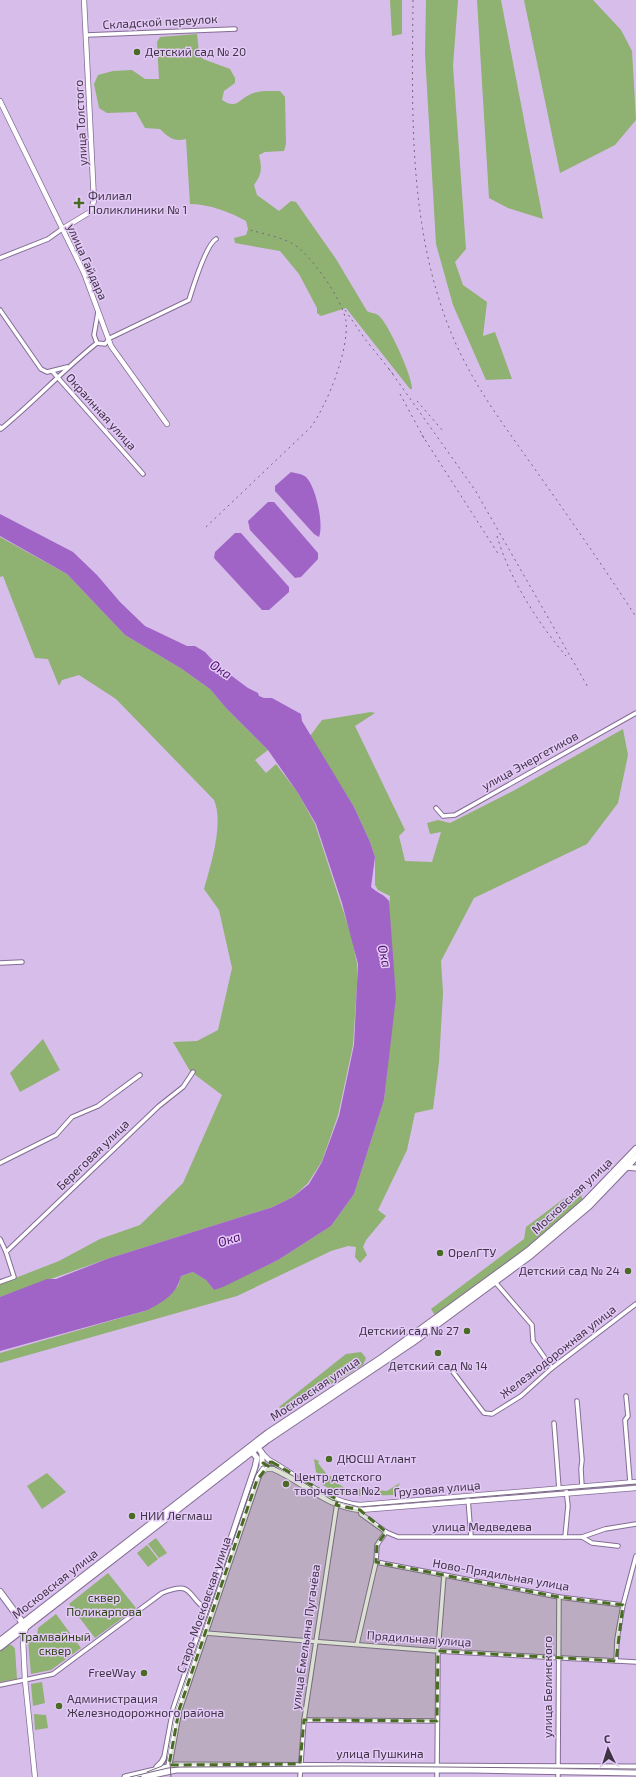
<svg xmlns="http://www.w3.org/2000/svg" width="636" height="1777" font-family="'Exo 2',sans-serif">
<style>
.green{fill:#8fb171}
.water{fill:#a063c6}
.lines{fill:none;stroke-linecap:round;stroke-linejoin:round}
.minor-casing{stroke:#846d95;stroke-width:5.5}
.tertiary-casing{stroke:#846d95;stroke-width:6}
.secondary-casing{stroke:#846d95;stroke-width:7}
.primary-casing{stroke:#846d95;stroke-width:8}
.minor{stroke:#fff;stroke-width:3.5}
.tertiary{stroke:#fff;stroke-width:4.5}
.secondary{stroke:#fff;stroke-width:5}
.primary{stroke:#fff;stroke-width:6}
.tram{stroke:#766681;stroke-width:1}
.rail{stroke:#766681;stroke-width:1;stroke-dasharray:2 4;stroke-linecap:butt}
.marked{fill:#496b23;fill-opacity:0.2;stroke:#496b23;stroke-width:3;stroke-dasharray:8 5;stroke-linejoin:round}
.poi-dot{fill:#496b23;stroke:#e4caf6;stroke-width:1.5}
.labels{text-anchor:middle;stroke-width:3;stroke-linejoin:round;paint-order:stroke}
.street-label{font-size:12px;fill:#3f3446;stroke:#e4caf6}
.poi-label{font-size:12px;fill:#3f3446;stroke:#e4caf6;text-anchor:start}
.park-label{font-size:12px;fill:#2d4315;stroke:#e4caf6}
.water-label{font-size:13px;font-style:italic;fill:#4e106d;stroke:#e4caf6}
</style>
<rect width="100%" height="100%" fill="#d7bde9"/>
<g class="green">
<polygon points="390,0 402,0 402,34 392,36"/>
<polygon points="426,0 458,0 453,66 466,249 455,262 463,285 487,302 483,336 495,332 512,379 486,380 453,305 436,244 425,54"/>
<polygon points="477,0 501,0 543,219 508,208 489,198"/>
<polygon points="524,0 593,0 621,30 632,51 636,120 615,145 560,173"/>
<path d="M197,34l2,18 4,7 27,10 5,9v5l-11,8 -2,9c15,10 17,-1 29,-6 9,-4 19,-3 29,-3l5,6 1,47 -2,7 -19,1 -6,3c3,13 3,19 -5,30l3,10 22,16 12,-10 5,1 40,57 31,52c3,2 8,2 11,4 10,7 35,63 34,74h-2l-64,-81 -25,8 -4,-3v-5l-18,-34 -19,-23 -45,-8 -1,-5 12,-3 2,-6 -2,-8c-16,-9 -37,-17 -56,-17l-4,-65c-12,3 -17,-1 -26,-10l-15,-1 -9,-16 -29,1 -8,-5 -5,-24 4,-9 15,-4 19,-1 13,9h14l-2,-37 3,-5z"/>
<path d="M0,537l67,37 58,61 57,34 28,20 16,19 42,42 -13,10 11,13 10,-9 22,29 17,31 37,114 5,26v21l-4,60 -15,70 -16,46 -14,22 -15,14 -20,10 -166,52 -107,38v-13l59,-23 41,-22 40,-14 43,-42 39,-88 -32,-24 -17,-29 24,-1 21,-11 14,-62 -13,-58 -15,-21c7,-25 20,-66 10,-89l-98,-101 -37,-24 -17,5 -3,6 -11,-27 -13,-1 -32,-82 -3,1z"/>
<polygon points="371,712 375,713 355,726 405,830 399,836 405,861 432,862 441,832 430,834 427,823 438,820 450,823 513,791 623,729 628,755 618,803 587,844 474,898 441,961 443,993 439,1062 433,1109 415,1113 407,1150 378,1210 386,1216 366,1240 363,1247 367,1255 360,1263 355,1257 356,1247 348,1246 331,1251 237,1296 0,1363 0,1353 148,1310 178,1286 181,1276 193,1272 206,1280 214,1290 278,1260 331,1226 354,1194 384,1100 395,995 389,906 390,896 378,890 375,885 375,857 370,842 354,807 310,736 322,720"/>
<polygon points="43,1039 60,1070 20,1092 10,1073"/>
<polygon points="578,1188 583,1200 528,1248 435,1315 431,1309 524,1239 526,1227"/>
<polygon points="361,1352 366,1358 363,1365 285,1412 279,1407 346,1354"/>
<polygon points="314,1459 319,1461 318,1463 328,1476 331,1476 337,1483 345,1488 387,1491 400,1483 394,1495 343,1496 321,1484 323,1479 316,1472"/>
<polygon points="47,1473 66,1492 42,1509 27,1486"/>
<polygon points="156,1538 167,1553 159,1558 148,1544"/>
<polygon points="147,1545 158,1559 148,1567 137,1553"/>
<polygon points="108,1573 136,1608 95,1638 69,1604"/>
<polygon points="56,1614 81,1648 51,1670 31,1674 28,1641 37,1638 38,1628"/>
<polygon points="8,1644 13,1646 15,1649 17,1679 0,1682 0,1651"/>
<polygon points="42,1682 45,1703 33,1706 31,1684"/>
<polygon points="34,1714 46,1715 48,1728 35,1730"/>
</g>
<g class="water">
<path d="M291,472c4,1 11,2 15,5 10,10 18,47 13,60l-5,-3 -39,-43v-5z"/>
<polygon points="268,502 274,502 318,553 318,559 301,577 295,578 250,530 248,521"/>
<path d="M0,514l73,38 24,23 23,27 25,24 42,20h8l10,6 12,13 31,23 10,5 1,3 5,2h8l29,16 1,7 52,86 16,35 5,15 -4,30c6,6 13,7 18,14l7,96 -12,103 -30,94 -23,32 -53,34 -55,27 -9,3 -8,-10 -13,-8 -12,4c-5,19 -17,25 -33,34l-148,41v-54l47,-18h9l51,-20 166,-52 20,-10 16,-13 13,-22 17,-46 15,-71 4,-81 -16,-61 -26,-79 -18,-31 -30,-43 -42,-42 -16,-19 -28,-20 -57,-34 -58,-61 -67,-38z"/>
<polygon points="235,533 241,533 289,587 289,592 269,610 262,610 214,558 215,552"/>
</g>
<g class="lines">
<defs>
<g id="minor">
<polyline points="87,35 235,29"/>
<polyline points="0,258 48,239 62,229"/>
<polyline points="0,310 41,369 47,372 67,367"/>
<path d="M98,312l-4,23 3,8 8,1 5,-6 79,-38c4,-13 17,-55 27,-61"/>
<polyline points="52,371 143,474"/>
<path d="M0,427l1,2c34,-28 62,-59 96,-86"/>
<polyline points="436,808 443,816 455,815 636,713"/>
<polyline points="0,963 22,962"/>
<polyline points="0,1163 56,1135 72,1117 98,1106 140,1075"/>
<polyline points="0,1239 6,1252 14,1277 0,1282"/>
<polyline points="6,1252 159,1106 183,1087 193,1072"/>
<polyline points="495,1282 532,1325 533,1341 552,1368"/>
<polyline points="453,1372 484,1413 492,1414 521,1396 552,1368 636,1304"/>
<polyline points="626,1396 628,1416 625,1420 630,1482"/>
<polyline points="577,1401 582,1460 581,1469 582,1487"/>
<polyline points="554,1423 559,1489"/>
<polyline points="468,1499 471,1536"/>
<polyline points="360,1508 361,1514 386,1532 398,1537 582,1537 592,1543 618,1546"/>
<polyline points="565,1537 568,1506 566,1488"/>
<polyline points="582,1537 605,1529 636,1524"/>
<polyline points="376,1562 559,1597 623,1605"/>
<polyline points="205,1633 438,1651 636,1662"/>
<polyline points="357,1644 376,1562 377,1545 386,1532"/>
<polyline points="616,1661 617,1639 623,1605 636,1556"/>
<path d="M0,1685l53,-11 109,-81c32,-13 24,3 45,17"/>
<polyline points="304,1720 437,1721"/>
<polyline points="300,1777 304,1720 337,1503"/>
<polyline points="437,1777 438,1651 444,1575"/>
<polyline points="558,1777 559,1597"/>
</g>
<g id="tertiary">
<polyline points="0,101 84,273 111,346 167,424"/>
<polyline points="62,229 90,212 94,201 84,0"/>
<path d="M262,1453l7,7c29,16 57,42 91,45l276,-23"/>
<path d="M260,1474l6,-5h7c30,13 53,38 87,41l276,-22"/>
<polyline points="26,1627 23,1640 25,1680 35,1777"/>
</g>
<g id="secondary">
<polyline points="623,1167 636,1168"/>
<polyline points="169,1765 179,1710 262,1466 262,1453 256,1445"/>
<polyline points="157,1767 162,1762 165,1756 174,1708 255,1467 257,1458 250,1449"/>
<polyline points="125,1777 176,1765 636,1767"/>
<polyline points="144,1777 176,1770 472,1770 636,1773"/>
</g>
<g id="primary">
<polyline points="0,1592 25,1626"/>
<polyline points="0,1641 268,1433 383,1357 528,1251 585,1202 636,1149"/>
<polyline points="0,1647 267,1440 413,1342 531,1255 589,1206 636,1157"/>
</g>
</defs>
<use href="#minor" class="minor-casing"/>
<use href="#tertiary" class="tertiary-casing"/>
<use href="#secondary" class="secondary-casing"/>
<use href="#primary" class="primary-casing"/>
<use href="#minor" class="minor"/>
<use href="#tertiary" class="tertiary"/>
<use href="#secondary" class="secondary"/>
<use href="#primary" class="primary"/>
<g class="tram">
<polyline points="170,1762 171,1777"/>
<polyline points="147,1772 162,1766 166,1760 175,1709 255,1476 262,1466 275,1465 332,1500 359,1507 636,1484"/>
<polyline points="130,1777 168,1768 180,1767 344,1766 636,1769"/>
</g>
<g class="rail">
<path d="M413,0c-1,113 -5,229 39,335 20,48 51,89 80,130 36,51 71,101 104,152"/>
<polyline points="345,310 365,339 393,374"/>
<polyline points="389,369 475,490 589,689"/>
<polyline points="400,394 425,440"/>
<polyline points="417,401 443,431"/>
<polyline points="422,435 499,555"/>
<path d="M206,527l105,-100c17,-24 38,-77 35,-106 -3,-20 -35,-67 -53,-77 -12,-7 -29,-10 -43,-14"/>
<path d="M497,536c12,42 41,87 69,120"/>
</g>
</g>
<path class="marked" d="M272,1462l66,38 -2,5 24,5 26,22 -9,13 -1,17 183,35 64,8 -7,56 -178,-10 -1,70 -133,-1 -4,44 -131,1 10,-55 78,-230 11,-14 -5,-3z"/>
<g class="poi-dot">
<circle cx="137" cy="52" r="4"/>
<path d="M77 197h4v4h4v4h-4v4h-4v-4h-4v-4h4z"/>
<circle cx="440" cy="1253" r="4"/>
<circle cx="628" cy="1271" r="4"/>
<circle cx="467" cy="1331" r="4"/>
<circle cx="438" cy="1353" r="4"/>
<circle cx="329" cy="1459" r="4"/>
<circle cx="286" cy="1484" r="4"/>
<circle cx="132" cy="1516" r="4"/>
<circle cx="144" cy="1673" r="4"/>
<circle cx="59" cy="1706" r="4"/>
</g>
<g class="labels">
<g class="street-label">
<text transform="translate(160 22) rotate(-3)" y="4">Складской переулок</text>
<text transform="translate(81 123) rotate(-93)" y="4">улица Толстого</text>
<text transform="translate(87 262) rotate(66)" y="4">улица Гайдара</text>
<text transform="translate(101 412) rotate(48)" y="4">Окраинная улица</text>
<text transform="translate(530 761) rotate(-29)" y="4">улица Энергетиков</text>
<text transform="translate(93 1155) rotate(-44)" y="4">Береговая улица</text>
<text transform="translate(572 1196) rotate(-43)" y="4">Московская улица</text>
<text transform="translate(558 1352) rotate(-38)" y="4">Железнодорожная улица</text>
<text transform="translate(315 1389) rotate(-34)" y="4">Московская улица</text>
<text transform="translate(437 1489) rotate(-5)" y="4">Грузовая улица</text>
<text x="482" y="1531">улица Медведева</text>
<text transform="translate(501 1575) rotate(10)" y="4">Ново-Прядильная улица</text>
<text transform="translate(55 1584) rotate(-38)" y="4">Московская улица</text>
<text transform="translate(204 1605) rotate(-71)" y="4">Старо-Московская улица</text>
<text transform="translate(306 1637) rotate(-82)" y="4">улица Емельяна Пугачёва</text>
<text transform="translate(419 1639) rotate(4)" y="4">Прядильная улица</text>
<text transform="translate(548 1687) rotate(-90)" y="4">улица Белинского</text>
<text x="380" y="1758">улица Пушкина</text>
</g>
<g class="poi-label">
<text x="145" y="56">Детский сад № 20</text>
<text x="88" y="200">Филиал<tspan x="88" dy="14">Поликлиники № 1</tspan></text>
<text x="448" y="1257">ОрелГТУ</text>
<text x="620" y="1275" text-anchor="end">Детский сад № 24</text>
<text x="459" y="1335" text-anchor="end">Детский сад № 27</text>
<text x="438" y="1370" text-anchor="middle">Детский сад № 14</text>
<text x="337" y="1463">ДЮСШ Атлант</text>
<text x="294" y="1481">Центр детского<tspan x="294" dy="14">творчества №2</tspan></text>
<text x="140" y="1520">НИИ Легмаш</text>
<text x="136" y="1677" text-anchor="end">FreeWay</text>
<text x="67" y="1703">Администрация<tspan x="67" dy="14">Железнодорожного района</tspan></text>
</g>
<g class="park-label">
<text x="104" y="1602">сквер<tspan x="104" dy="14">Поликарпова</tspan></text>
<text x="55" y="1641">Трамвайный<tspan x="55" dy="14">сквер</tspan></text>
</g>
<g class="water-label">
<text transform="translate(221 669) rotate(33)" y="5">Ока</text>
<text transform="translate(385 956) rotate(77)" y="5">Ока</text>
<text transform="translate(229 1239) rotate(-17)" y="5">Ока</text>
</g>
</g>
<g transform="translate(608 1749) rotate(356)" stroke="#e4caf6" stroke-width="3" paint-order="stroke">
<path d="M0-3L7 15L0 10L-7 15Z" fill="#3f3446"/>
<text y="-6" font-size="11" font-weight="bold" text-anchor="middle" fill="#3f3446">С</text>
</g>
</svg>
